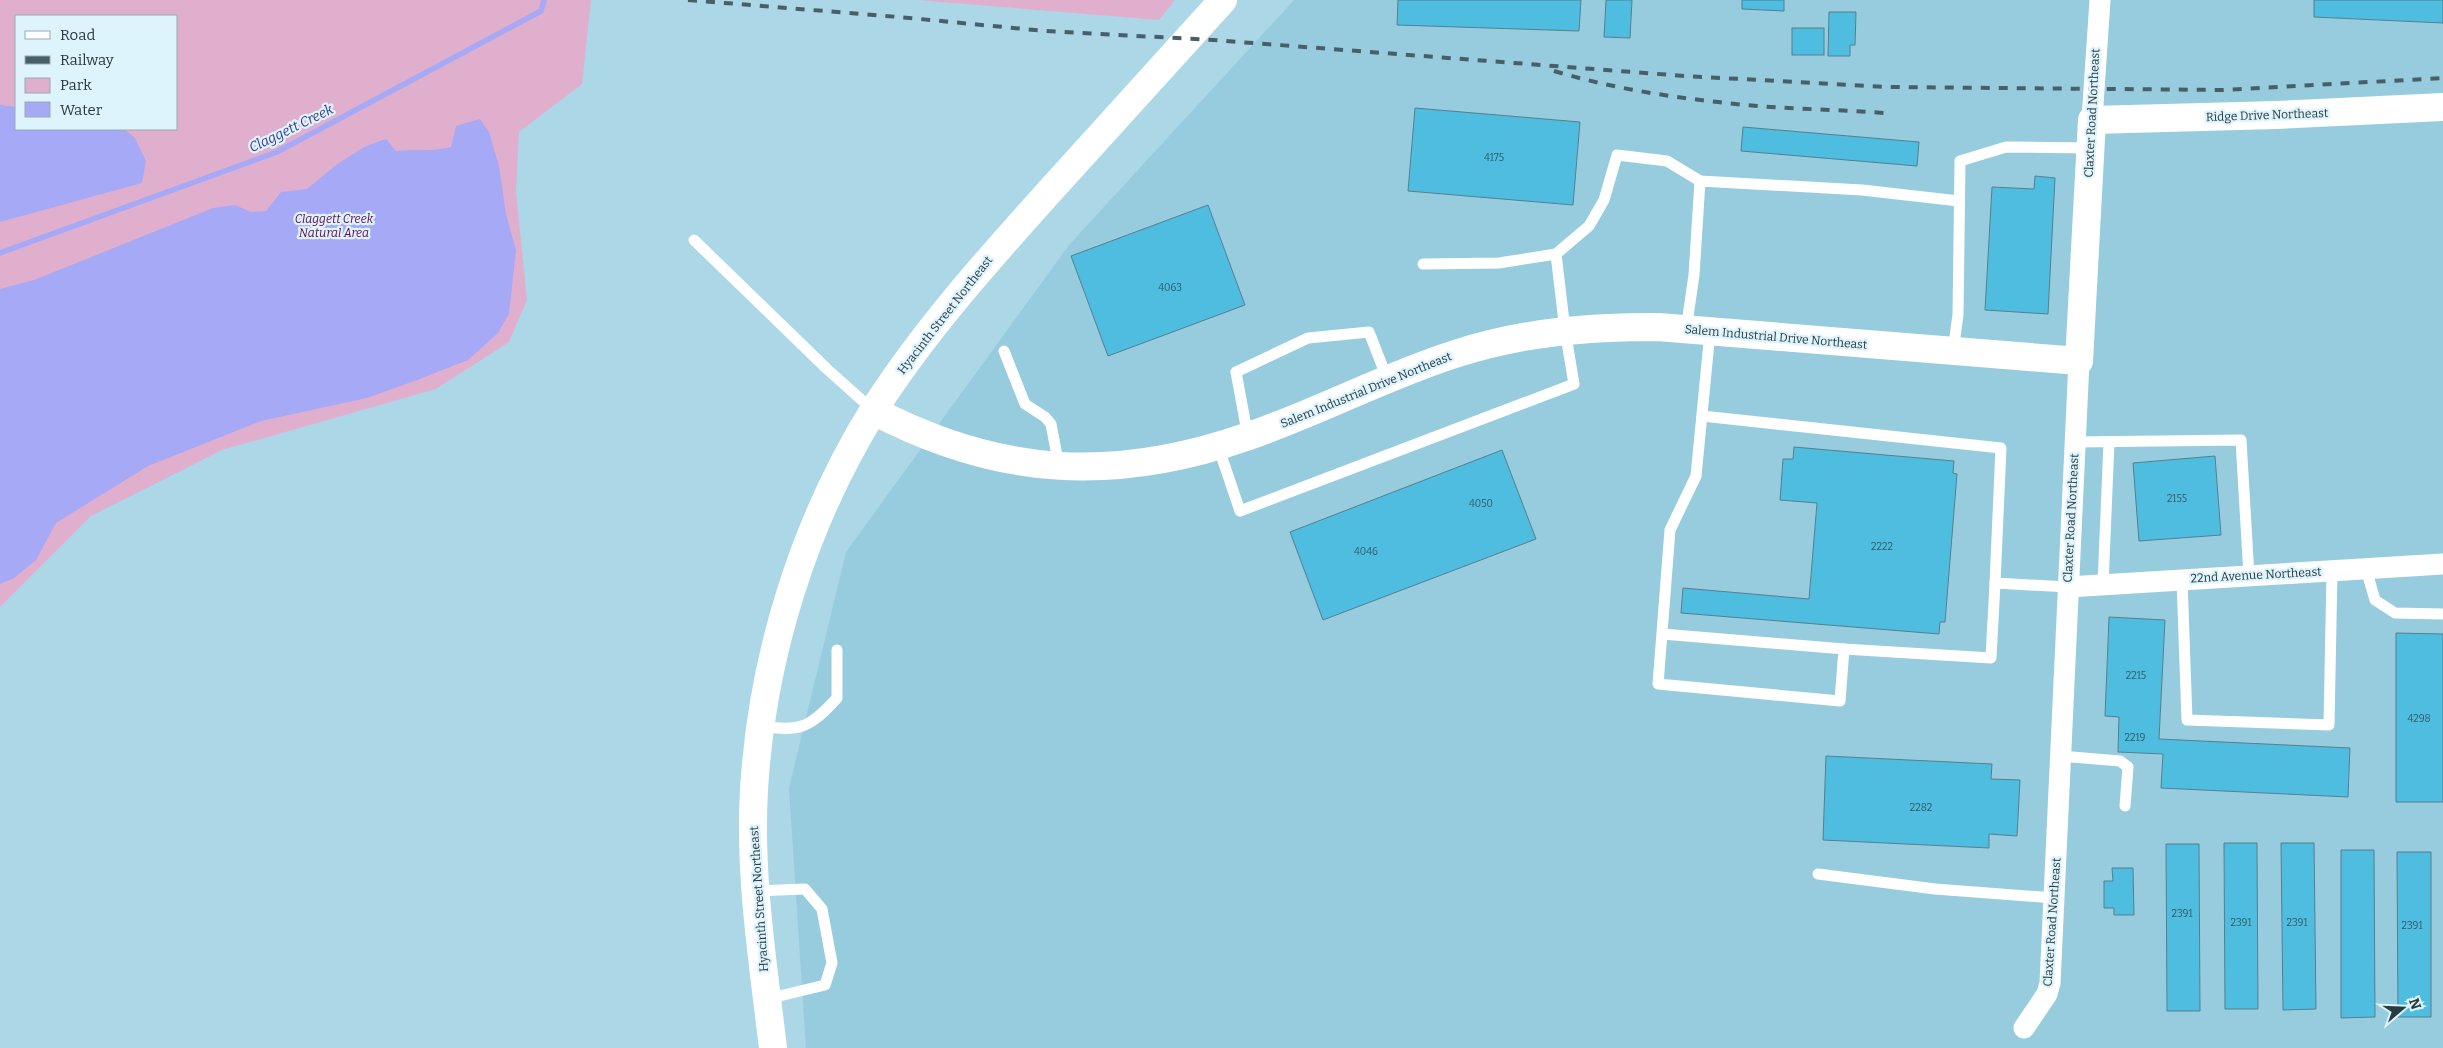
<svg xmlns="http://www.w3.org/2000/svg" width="2443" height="1048" font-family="Bitter,serif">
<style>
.built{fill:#97ccdf}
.green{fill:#e1afce;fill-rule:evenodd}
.water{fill:#a5a9f6}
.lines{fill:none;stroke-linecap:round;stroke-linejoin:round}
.stream{stroke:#a5a9f6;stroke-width:5.5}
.building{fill:#4ebddf;stroke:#567f8e}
.service{stroke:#fff;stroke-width:11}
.minor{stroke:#fff;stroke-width:21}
.tertiary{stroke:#fff;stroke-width:28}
.secondary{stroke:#fff;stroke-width:28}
.rail{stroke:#485f68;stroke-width:4;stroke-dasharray:9 9;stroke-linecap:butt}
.labels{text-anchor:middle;stroke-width:4.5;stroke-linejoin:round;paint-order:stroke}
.number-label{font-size:10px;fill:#325b68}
.street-label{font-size:12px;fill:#293a41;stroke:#def4fc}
.park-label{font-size:12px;font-style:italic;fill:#63074d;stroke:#def4fc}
.water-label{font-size:14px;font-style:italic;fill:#3d368e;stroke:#def4fc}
</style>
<rect width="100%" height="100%" fill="#abd7e7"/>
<polygon class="built" points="1294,0 2443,0 2443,1048 806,1048 789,788 846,552 1069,245"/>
<g class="green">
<path d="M0,0h591l-9,84 -63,48 -3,60 11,108 -18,42 -73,47 -214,61 -131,66 -91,91zM16,16h160v113h-160z"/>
<polygon points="917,0 1175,0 1159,20"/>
</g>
<g class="water">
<polygon points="0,105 16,107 16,129 124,129 135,138 146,161 142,183 0,222"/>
<path d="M480,119l9,13 10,34 7,48 10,36 -7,64 -11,19 -30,27 -51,20 -50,18 -106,23 -113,45 -92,57 -20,37 -22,18 -14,6v-295l34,-9 179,-72 22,-3 16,7 15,-1 15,-19 26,-3 29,-24 28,-18 22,-8 10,12c19,-2 37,1 55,-4l5,-21z"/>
</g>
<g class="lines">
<polyline class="stream" points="0,253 277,152 541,11 544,0"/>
</g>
<g class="building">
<polygon points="1398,0 1581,0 1579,31 1397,25"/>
<polygon points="1606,0 1632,0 1630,38 1604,37"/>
<polygon points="1742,0 1784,0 1784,11 1742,9"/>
<polygon points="2314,0 2443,0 2443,23 2314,17"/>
<polygon points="1829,12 1856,12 1855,45 1850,45 1850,56 1828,56"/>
<rect x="1792" y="28" width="32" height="27"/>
<polygon points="1415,108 1580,122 1573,205 1408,191"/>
<polygon points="1743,127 1919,142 1917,166 1741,151"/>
<polygon points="2035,176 2055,178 2048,314 1985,310 1992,187 2034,189"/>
<polygon points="1208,205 1245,305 1108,356 1071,256"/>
<polygon points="1794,447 1954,461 1953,473 1957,474 1945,622 1940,622 1939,634 1681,613 1683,588 1809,599 1817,503 1780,500 1783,459 1793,459"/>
<polygon points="1502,450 1536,539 1323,620 1290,532"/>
<polygon points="2215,456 2221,535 2139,541 2133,463"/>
<polygon points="2109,617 2165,620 2159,739 2350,748 2348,797 2161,788 2163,754 2118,752 2119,717 2105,716"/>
<polygon points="2396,633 2443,634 2443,802 2396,802"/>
<polygon points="1826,756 1992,764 1991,779 2020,780 2017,836 1989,834 1989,848 1823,840"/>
<polygon points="2224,843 2257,843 2258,1009 2225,1009"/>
<polygon points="2281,843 2314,843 2316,1009 2283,1010"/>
<polygon points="2166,844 2199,844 2200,1011 2167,1011"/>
<polygon points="2341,850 2374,850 2375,1017 2341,1018"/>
<polygon points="2397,852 2431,852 2431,1017 2398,1017"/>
<polygon points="2112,868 2133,868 2134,915 2114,915 2114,908 2104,908 2104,881 2113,881"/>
</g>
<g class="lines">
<g class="service">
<polyline points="694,240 827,369 874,411"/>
<polyline points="1423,264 1499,263 1556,254"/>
<polyline points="1686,330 1694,275 1700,181 1862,190 1959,201"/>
<polyline points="1004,351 1025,404 1045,417 1051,424 1059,466"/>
<polyline points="1953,351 1958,315 1960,161 2006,147 2090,148"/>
<polyline points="1702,416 2001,448 1995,583"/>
<polyline points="1248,437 1236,372 1308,338 1369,332 1387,378"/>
<polyline points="2075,442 2241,440 2249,576"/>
<polyline points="1218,446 1240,511 1574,384 1565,330 1556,254 1589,226 1604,200 1617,155 1667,161 1700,181"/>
<polyline points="2366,569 2375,600 2395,613 2443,614"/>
<polyline points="2182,580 2187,720 2329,725 2332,571"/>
<polyline points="2103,585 2109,442"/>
<polyline points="1662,634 1844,649 1840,701 1658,684 1670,530 1696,476 1710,332"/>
<polyline points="1844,649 1991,658 1995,583 2068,587"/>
<path d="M761,726c39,6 49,2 76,-28v-48"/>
<polyline points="2060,756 2120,761 2128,767 2125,806"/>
<polyline points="1818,874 1935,889 2054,898"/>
<polyline points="756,891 805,889 822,909 832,963 825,985 767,999"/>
</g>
<g class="minor">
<polyline points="2092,120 2100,0"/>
<polyline points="2068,587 2443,564"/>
<polyline points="2024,1028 2047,994 2050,983 2079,361"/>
</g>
<path class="tertiary" d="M874,411c124,65 239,72 372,26 71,-24 137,-60 209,-83 68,-22 132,-27 203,-27l421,34 13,-241 184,-5 167,-8"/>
<path class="secondary" d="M773,1048c-10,-85 -24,-172 -19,-258 8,-134 50,-268 121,-382 50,-78 112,-147 174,-216 58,-64 116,-128 174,-192"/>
<g class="rail">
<polyline points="688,0 899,17 1045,31 1213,40 1685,76 1888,87 2223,90 2443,78"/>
<path d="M1554,71c54,16 108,25 164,31 55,7 111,7 167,11"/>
</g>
</g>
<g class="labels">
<g class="number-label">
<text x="1494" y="161">4175</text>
<text x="1170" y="291">4063</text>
<text x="2177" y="502">2155</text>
<text x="1481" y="507">4050</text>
<text x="1882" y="550">2222</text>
<text x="1366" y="555">4046</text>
<text x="2136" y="679">2215</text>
<text x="2419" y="722">4298</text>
<text x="2135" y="741">2219</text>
<text x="1921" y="811">2282</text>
<text x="2182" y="917">2391</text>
<text x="2241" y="926">2391</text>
<text x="2297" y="926">2391</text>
<text x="2412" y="929">2391</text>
</g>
<g class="street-label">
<text transform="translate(2092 113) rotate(-87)" y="4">Claxter Road Northeast</text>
<text transform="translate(2267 115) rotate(-2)" y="4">Ridge Drive Northeast</text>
<text transform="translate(945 315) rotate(-52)" y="4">Hyacinth Street Northeast</text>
<text transform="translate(1776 337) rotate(5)" y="4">Salem Industrial Drive Northeast</text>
<text transform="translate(1366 390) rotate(-22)" y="4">Salem Industrial Drive Northeast</text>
<text transform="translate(2071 518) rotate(-87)" y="4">Claxter Road Northeast</text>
<text transform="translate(2256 575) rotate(-3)" y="4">22nd Avenue Northeast</text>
<text transform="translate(759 899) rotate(-94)" y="4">Hyacinth Street Northeast</text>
<text transform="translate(2052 922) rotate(-86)" y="4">Claxter Road Northeast</text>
</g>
<g class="park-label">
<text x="334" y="223">Claggett Creek<tspan x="334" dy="14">Natural Area</tspan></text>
</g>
<g class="water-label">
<text transform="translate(291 128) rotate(-26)" y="5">Claggett Creek</text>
</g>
</g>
<rect x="15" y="15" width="162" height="115" fill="#def4fc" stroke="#96aab1"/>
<rect x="25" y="31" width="25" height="8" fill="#ffffff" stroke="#96aab1"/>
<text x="60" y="40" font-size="15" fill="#293a41">Road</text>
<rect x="25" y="56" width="25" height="8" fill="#485f68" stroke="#96aab1"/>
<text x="60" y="65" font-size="15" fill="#293a41">Railway</text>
<rect x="25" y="78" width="25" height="15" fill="#e1afce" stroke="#96aab1"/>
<text x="60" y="90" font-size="15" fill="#293a41">Park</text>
<rect x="25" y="102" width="25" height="15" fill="#a5a9f6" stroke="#96aab1"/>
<text x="60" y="115" font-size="15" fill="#293a41">Water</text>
<g transform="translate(2403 1008) rotate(71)" stroke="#def4fc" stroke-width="4" paint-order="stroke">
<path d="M0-4L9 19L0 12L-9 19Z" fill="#293a41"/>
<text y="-8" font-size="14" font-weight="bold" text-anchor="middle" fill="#293a41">N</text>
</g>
</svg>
